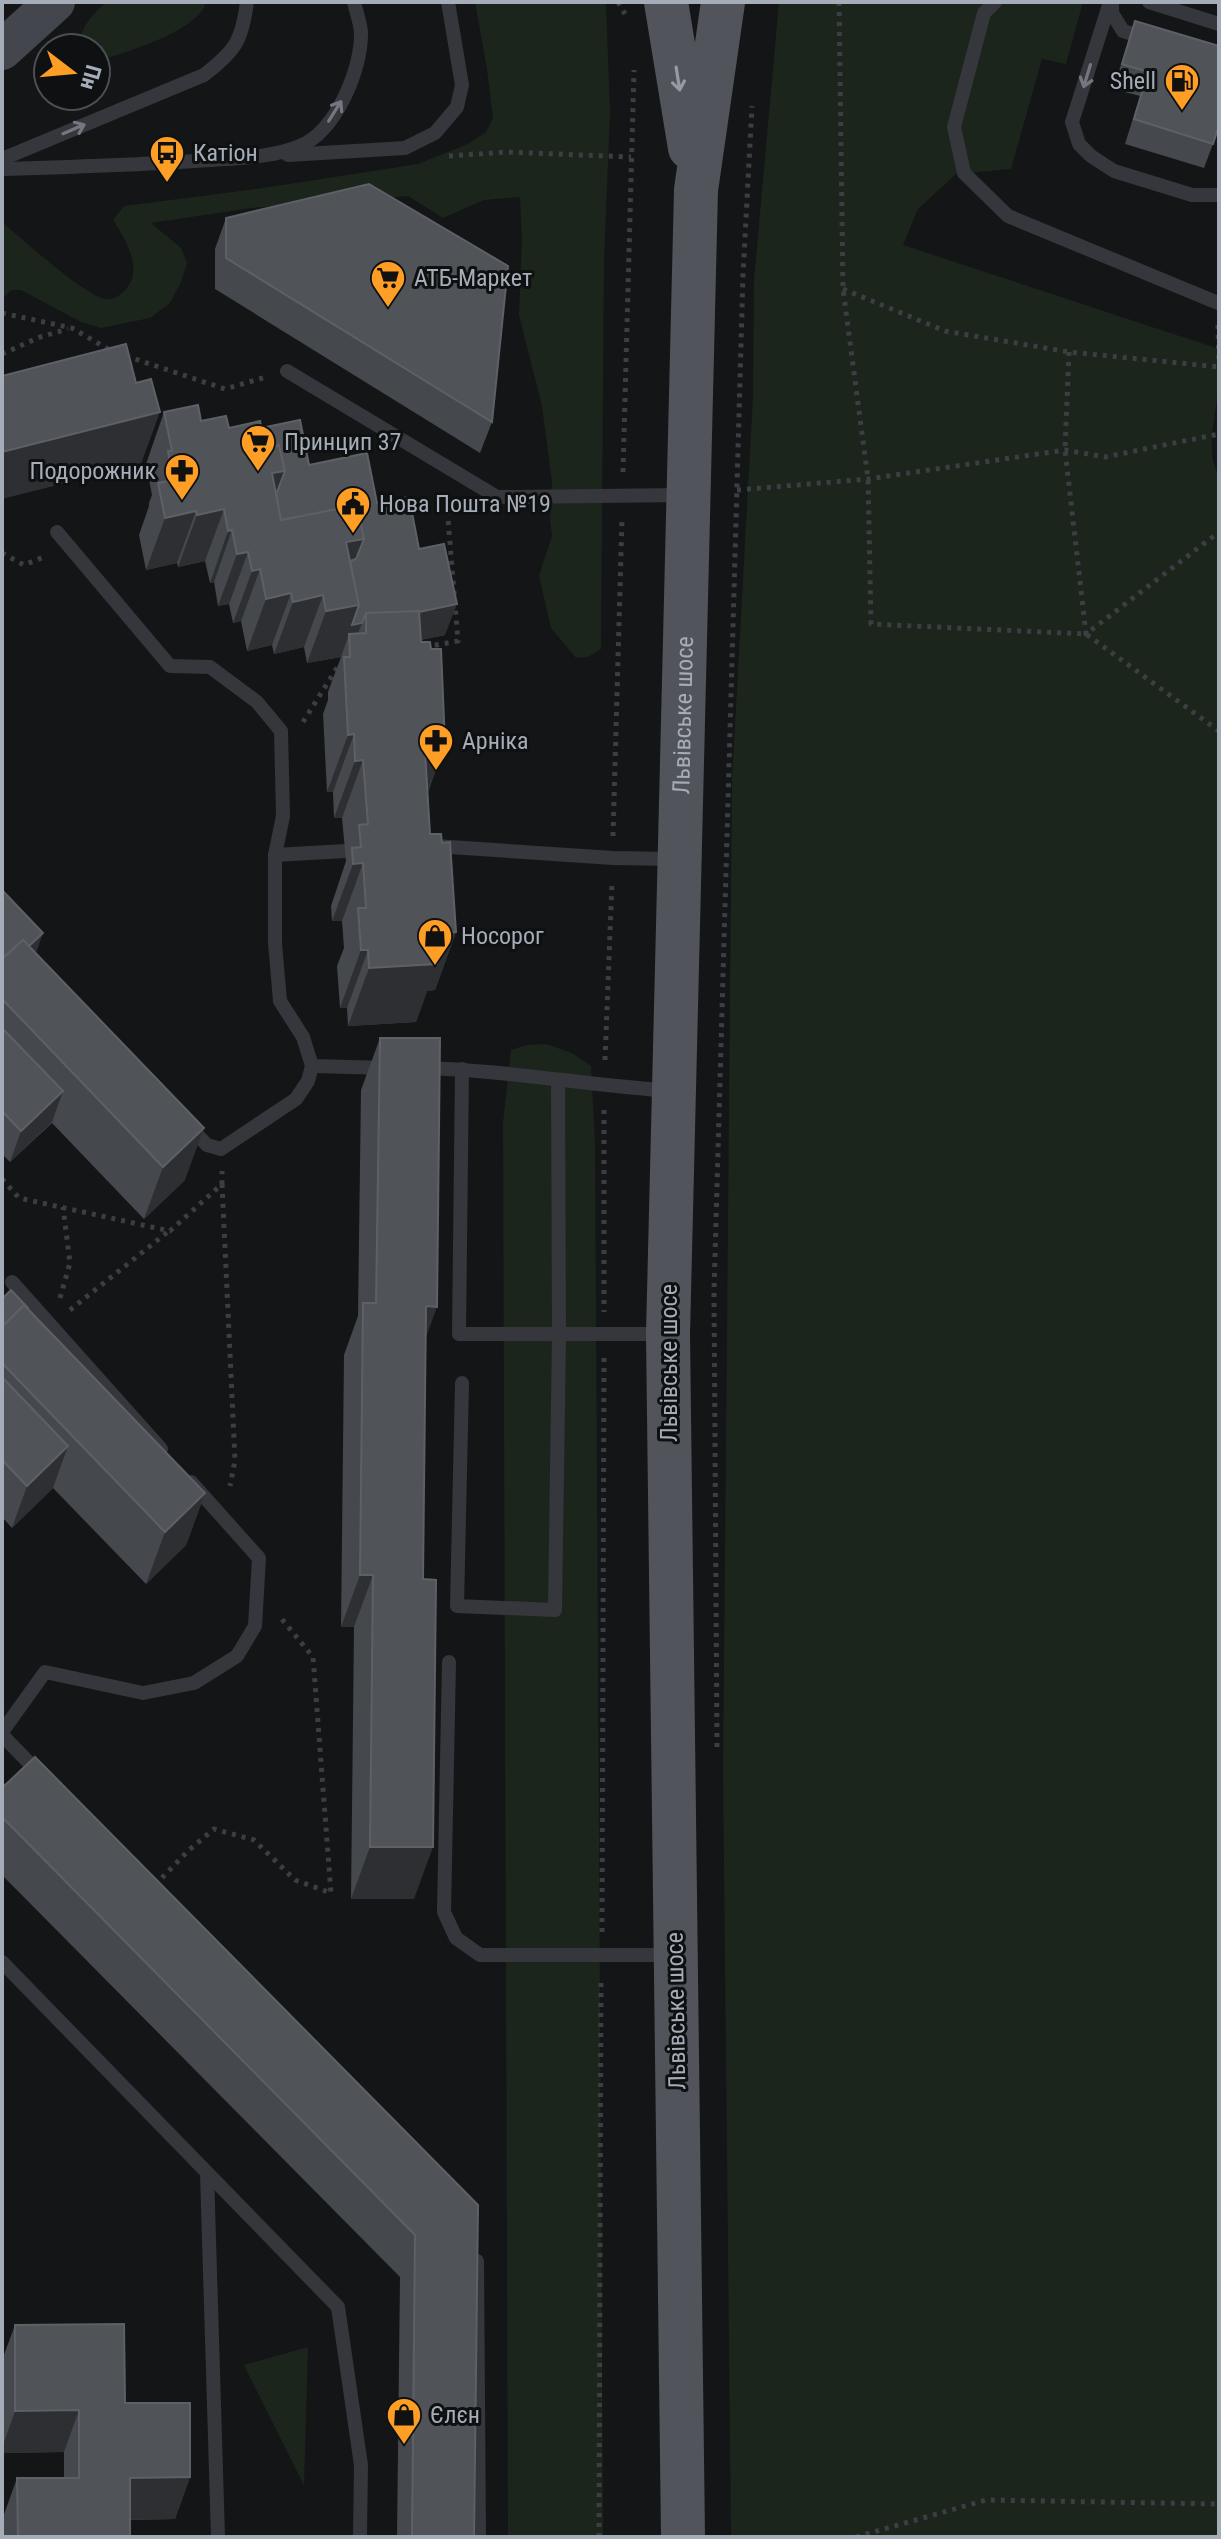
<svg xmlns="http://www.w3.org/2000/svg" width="1221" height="2539" font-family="'Roboto Condensed',sans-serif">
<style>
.green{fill:#1c251c}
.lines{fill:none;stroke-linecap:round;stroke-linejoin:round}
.path{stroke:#3b3e43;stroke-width:5;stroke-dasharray:4 6;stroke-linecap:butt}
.lane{stroke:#35373c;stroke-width:14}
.secondary{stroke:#43464c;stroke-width:40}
.primary{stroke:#51545b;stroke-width:44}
.wall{fill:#45484c}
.shaded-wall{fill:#2d2f32}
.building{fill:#505358;stroke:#5d6167;stroke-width:2}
.oneway{stroke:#737880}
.oneway2{stroke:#949ba5}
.labels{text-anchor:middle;stroke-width:6;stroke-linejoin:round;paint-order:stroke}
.poi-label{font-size:24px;fill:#a5adb8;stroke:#0f1011;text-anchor:start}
.street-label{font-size:24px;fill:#a5adb8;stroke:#0f1011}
</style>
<rect width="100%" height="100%" fill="#141516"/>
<g class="green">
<path d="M106,2h100c-7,29 -82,51 -108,59l-2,-13h-12l-4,-5c2,-19 13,-28 26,-41z"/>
<path d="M475,2l131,1 4,110 -6,146 -3,390 -13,8 -12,1 -25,-30 -12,-52 13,-40 -2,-16 2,-38 -10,-76 -23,-91 3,-74 -2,-44 -36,3 -41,18 -35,-22 -157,12 -100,15 30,25 6,15 -6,19 -11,21 -20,15 -49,10 -20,-6 -60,-32h-10l-9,9v-77c18,15 85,76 104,77 10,1 20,-8 24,-16 11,-19 -7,-48 -17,-63l11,-14 139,-18 155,-24 50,-20 18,-12 7,-14 -6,-49z"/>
<path d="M779,2h304l-17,62 -24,-5 -31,110 -55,5 -38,35 -15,36 316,104c0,10 1,21 0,32 -1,27 -16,71 0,94v2062h-488l-8,-764 9,-993 21,-383 1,-117z"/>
<polygon points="546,1044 572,1053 591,1066 595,1142 603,2537 508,2537 503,1123 511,1050 526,1045"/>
<polygon points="308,2347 304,2485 244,2365"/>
</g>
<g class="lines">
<g class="path">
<polyline points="618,2 625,14"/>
<polyline points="839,2 843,289 868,479 871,624 1086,634 1219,731"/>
<polyline points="449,156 506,152 631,157"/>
<polyline points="843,289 945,331 1069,352 1219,367"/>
<polyline points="2,313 72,328 113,352"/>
<polyline points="1218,325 1219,364"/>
<polyline points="1069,352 1065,450 1086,634 1219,532"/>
<polyline points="2,354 40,337 68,329"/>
<polyline points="126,356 225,389 266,377"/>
<polyline points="623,472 634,70"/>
<polyline points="737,490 868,479 1065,450 1105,457 1219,434"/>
<polyline points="2,553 24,565 46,556"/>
<polyline points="425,647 458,641 446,494"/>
<polyline points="303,722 340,663"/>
<polyline points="613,836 622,518"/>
<polyline points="605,1060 612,882"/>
<polyline points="604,1110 604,1312"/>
<polyline points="2,1179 19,1198 170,1231 222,1184 222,1171"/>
<polyline points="222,1184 235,1460 230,1486"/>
<polyline points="60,1298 70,1263 63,1207"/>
<polyline points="70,1310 169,1231"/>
<polyline points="717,1747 714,1292 743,275 752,106"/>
<polyline points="155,1885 189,1850 214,1829 254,1840 295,1880 331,1893 313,1657 281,1618"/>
<polyline points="602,1932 604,1358"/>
<polyline points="599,2537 601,1978"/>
<polyline points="856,2537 986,2500 1219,2504"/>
</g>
<g class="lane">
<polyline points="995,2 984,13 954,127 964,173 1008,216 1218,303"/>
<polyline points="1110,2 1072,122 1079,144 1091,156 1114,171 1192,195 1219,195"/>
<polyline points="1112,2 1112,13 1123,31 1149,39"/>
<polyline points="1149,2 1219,24"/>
<polyline points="288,155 405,148 435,133 457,107 462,85 448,2"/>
<path d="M2,159l202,-84c31,-24 38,-34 43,-73"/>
<path d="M2,169c69,-2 139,-4 208,-9 28,-2 65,-3 90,-14 36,-15 62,-77 61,-114 -1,-10 -5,-21 -7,-30"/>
<polyline points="287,371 497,497 684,495"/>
<polyline points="57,532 170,666 210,667 257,702 281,731 283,816 275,855 275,943 280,1001 303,1037 312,1066 388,1068"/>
<polyline points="435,846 613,858 674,859"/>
<polyline points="275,855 345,851"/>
<path d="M421,1068c83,2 166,17 250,23"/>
<polyline points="462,1069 459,1334 662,1334"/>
<polyline points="187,1124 207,1145 221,1149 296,1099 308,1081 312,1066"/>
<polyline points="12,1282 161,1449"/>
<polyline points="462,1383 457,1606 555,1610 559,1334 558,1081"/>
<polyline points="449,1662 444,1912 456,1938 480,1955 671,1955"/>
<polyline points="2,1732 45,1672 143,1693 194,1683 237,1656 255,1626 259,1558 191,1482"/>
<polyline points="2,1735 41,1775"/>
<polyline points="2,1962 338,2307 361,2465 360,2537"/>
<polyline points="207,2173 218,2537"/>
<polyline points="477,2261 479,2537"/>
</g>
<polyline class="secondary" points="2,50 55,2"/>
<g class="primary">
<polyline points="666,2 690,148"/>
<path id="s1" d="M683,2537l-15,-1203 28,-1144 27,-188"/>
</g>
</g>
<g class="wall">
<polygon points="1135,21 1213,144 1204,168 1125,144 1140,96 1113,89"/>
<polygon points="226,218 492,422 480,453 215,289 215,249"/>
<polygon points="164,412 229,428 261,428 309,465 377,503 419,549 445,635 420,640 421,642 431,649 445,744 428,792 430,834 442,843 456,932 435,990 427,991 416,1022 348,1026 347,1008 340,1008 337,966 344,948 342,921 332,921 331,906 346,861 342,818 334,818 333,792 327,792 323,714 328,700 328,692 341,657 307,663 304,647 274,654 272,645 247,651 241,621 233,623 229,604 218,606 214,582 210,583 205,561 178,567 177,563 146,570 139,535 149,506 149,503 152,495 146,464"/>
<polygon points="2,890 36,953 185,1180 144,1219 52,1123 10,1162 2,1154"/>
<polygon points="380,1038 426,1338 414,1899 351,1899 354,1627 341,1627 344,1355 358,1316 361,1090"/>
<polygon points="2,1299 28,1309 205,1493 186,1545 146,1584 53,1488 12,1528 2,1517"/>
<polygon points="2,1788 478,2205 474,2537 397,2537 400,2277 2,1875"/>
<polygon points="15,2325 125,2403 190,2477 175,2519 130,2520 130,2537 2,2537 2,2520 17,2478 64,2478 64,2452 2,2453 2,2360"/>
</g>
<g class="shaded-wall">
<polygon points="160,412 141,464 2,499 2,452"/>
<polygon points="285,471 269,515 272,473"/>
<polygon points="224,509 205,561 178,567 197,515"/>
<polygon points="196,511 177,563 146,570 165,518"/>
<polygon points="232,530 214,582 210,583 228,531"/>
<polygon points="364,539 345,591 346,542"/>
<polygon points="248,552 229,604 218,606 237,554"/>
<polygon points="260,569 241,621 233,623 252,571"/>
<polygon points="291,593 272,645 247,651 266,599"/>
<polygon points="323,595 304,647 274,654 293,602"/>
<polygon points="457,604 445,635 359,653 366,633 366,622"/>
<polygon points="359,605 362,623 350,655 349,634 341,657 307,663 326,611"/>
<polygon points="354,734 333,792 327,792 348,735"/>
<polygon points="434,744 445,744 424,801 425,752"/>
<polygon points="363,760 342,818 334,818 355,761"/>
<polygon points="363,863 342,921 332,921 353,864"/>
<polygon points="456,932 435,990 427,991 416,1022 348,1026 369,968 436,941 443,933"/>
<polygon points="43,933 32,964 2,973"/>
<polygon points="361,950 368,950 347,1008 340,1008"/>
<polygon points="63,1091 52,1122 10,1162 21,1131"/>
<polygon points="204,1128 185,1180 144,1219 163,1167"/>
<polygon points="426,1306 437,1307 418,1359"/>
<polygon points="68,1446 53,1488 12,1528 27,1486"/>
<polygon points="205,1493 186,1545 146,1584 165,1532"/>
<polygon points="360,1575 373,1575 354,1627 341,1627"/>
<polygon points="370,1847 433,1847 414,1899 351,1899"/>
<polygon points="79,2410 64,2452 2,2453 2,2448 15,2411"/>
<polygon points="190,2477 175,2519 115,2520 130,2478"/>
</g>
<g class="building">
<polygon points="1135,21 1219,46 1219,125 1213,144 1134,119 1148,72 1122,64"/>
<polygon points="369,184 508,266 492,422 226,258 226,218"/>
<polygon points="126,344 136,383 151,379 160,412 2,452 2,376"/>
<polygon points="198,405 201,421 226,416 229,428 260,421 266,448 279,445 285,471 272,473 281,520 357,505 364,539 346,542 359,605 326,611 323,595 293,602 291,593 266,599 260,569 252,571 248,552 237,554 232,530 228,531 224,509 197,515 196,511 165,518 158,483 173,480 168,451 172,451 164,412"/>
<polygon points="300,420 309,465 367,453 377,503 409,497 419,549 444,544 457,604 419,612 366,613 362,623 352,625 359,605 350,561 356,559 364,539 357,505 281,520 276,492 277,492 285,471 279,445 266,448 261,428"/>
<polygon points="419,611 421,642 430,642 431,649 441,649 445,744 434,744 434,752 425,752 430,834 441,834 442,843 450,842 456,932 443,933 444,941 436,941 437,964 369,968 368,950 361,950 358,908 366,908 363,863 353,864 352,848 361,847 359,825 368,824 363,760 355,761 354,734 348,735 344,657 350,657 349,634 366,633 366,613"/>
<polygon points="2,890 43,933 29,946 23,940 2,959"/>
<polygon points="23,940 204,1128 163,1167 2,999 2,959"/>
<polygon points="2,1028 63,1091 21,1131 2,1111"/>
<polygon points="380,1038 440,1038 437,1307 426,1306 423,1579 436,1580 433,1847 370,1847 373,1575 360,1575 363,1303 376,1303"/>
<polygon points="11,1290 28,1308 27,1309 24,1305 2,1327 2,1299"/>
<polygon points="24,1305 205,1493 165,1532 2,1363 2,1327"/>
<polygon points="2,1377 68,1446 27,1486 2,1460"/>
<polygon points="35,1757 478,2205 474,2537 412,2537 415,2235 2,1817 2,1788"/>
<polygon points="124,2324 125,2403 190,2403 190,2477 130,2478 130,2537 18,2537 17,2478 79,2478 79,2410 15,2411 15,2325"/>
</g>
<defs><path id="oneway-shaft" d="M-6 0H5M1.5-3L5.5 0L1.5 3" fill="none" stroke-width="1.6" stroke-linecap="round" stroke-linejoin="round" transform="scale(2)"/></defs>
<g class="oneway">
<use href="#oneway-shaft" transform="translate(1087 76) rotate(107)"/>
<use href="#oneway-shaft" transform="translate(335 111) rotate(-58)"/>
<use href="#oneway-shaft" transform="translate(74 129) rotate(-23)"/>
</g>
<use class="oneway2" href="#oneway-shaft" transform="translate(678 79) rotate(81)"/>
<defs>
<symbol id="fuel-pin" viewBox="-11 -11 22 30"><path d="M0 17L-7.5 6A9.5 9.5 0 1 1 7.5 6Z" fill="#ff9e24" stroke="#0f1011"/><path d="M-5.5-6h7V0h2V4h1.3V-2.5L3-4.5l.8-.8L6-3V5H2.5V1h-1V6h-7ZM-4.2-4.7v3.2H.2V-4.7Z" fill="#111"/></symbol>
<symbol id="bus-pin" viewBox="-11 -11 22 30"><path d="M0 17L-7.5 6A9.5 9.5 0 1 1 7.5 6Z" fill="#ff9e24" stroke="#0f1011"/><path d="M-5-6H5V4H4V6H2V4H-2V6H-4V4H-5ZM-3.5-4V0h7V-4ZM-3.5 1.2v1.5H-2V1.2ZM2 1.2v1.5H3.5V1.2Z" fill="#111"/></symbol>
<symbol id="supermarket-pin" viewBox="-11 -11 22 30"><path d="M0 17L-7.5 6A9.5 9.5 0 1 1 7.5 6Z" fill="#ff9e24" stroke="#0f1011"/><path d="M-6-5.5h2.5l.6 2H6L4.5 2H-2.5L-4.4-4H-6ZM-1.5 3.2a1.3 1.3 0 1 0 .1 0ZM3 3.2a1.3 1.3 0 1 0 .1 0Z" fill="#111"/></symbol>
<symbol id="pharmacy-pin" viewBox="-11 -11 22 30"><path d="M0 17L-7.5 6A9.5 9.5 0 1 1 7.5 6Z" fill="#ff9e24" stroke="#0f1011"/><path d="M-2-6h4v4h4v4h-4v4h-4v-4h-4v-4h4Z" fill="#111"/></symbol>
<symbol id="civic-pin" viewBox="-11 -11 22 30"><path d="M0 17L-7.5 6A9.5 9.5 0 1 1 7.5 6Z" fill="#ff9e24" stroke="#0f1011"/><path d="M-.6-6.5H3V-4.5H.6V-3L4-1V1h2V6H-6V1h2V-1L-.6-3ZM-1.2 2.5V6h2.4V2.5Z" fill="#111"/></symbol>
<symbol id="shop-pin" viewBox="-11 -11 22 30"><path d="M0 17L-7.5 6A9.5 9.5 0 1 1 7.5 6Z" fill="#ff9e24" stroke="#0f1011"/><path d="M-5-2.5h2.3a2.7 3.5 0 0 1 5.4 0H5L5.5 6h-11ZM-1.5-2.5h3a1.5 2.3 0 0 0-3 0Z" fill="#111"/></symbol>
</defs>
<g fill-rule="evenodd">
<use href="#fuel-pin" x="1162" y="61" width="40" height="54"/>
<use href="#bus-pin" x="147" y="133" width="40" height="54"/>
<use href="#supermarket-pin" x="368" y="258" width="40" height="54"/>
<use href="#supermarket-pin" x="238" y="422" width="40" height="54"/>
<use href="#pharmacy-pin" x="162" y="451" width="40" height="54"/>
<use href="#civic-pin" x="333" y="484" width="40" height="54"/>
<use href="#pharmacy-pin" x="416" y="721" width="40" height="54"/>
<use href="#shop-pin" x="415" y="916" width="40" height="54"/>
<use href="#shop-pin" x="384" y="2395" width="40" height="54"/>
</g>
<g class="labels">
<g class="poi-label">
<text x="1156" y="89" text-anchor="end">Shell</text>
<text x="193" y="161">Катіон</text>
<text x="414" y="286">АТБ-Маркет</text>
<text x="284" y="450">Принцип 37</text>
<text x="156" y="479" text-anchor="end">Подорожник</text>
<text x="379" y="512">Нова Пошта №19</text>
<text x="462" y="749">Арніка</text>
<text x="461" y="944">Носорог</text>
<text x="430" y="2423">Єлєн</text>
</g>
<g class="street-label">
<text dy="8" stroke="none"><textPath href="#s1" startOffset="1822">Львівське шосе</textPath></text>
<text transform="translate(669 1363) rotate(-90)" y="8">Львівське шосе</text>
<text transform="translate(676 2011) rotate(-91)" y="8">Львівське шосе</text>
</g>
</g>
<rect width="1221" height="2539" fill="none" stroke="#a5adb8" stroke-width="8"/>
<g transform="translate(72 72) rotate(106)"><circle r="38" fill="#0f1011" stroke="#4b4f54" stroke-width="2"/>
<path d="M0-6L14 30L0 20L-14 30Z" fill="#ff9e24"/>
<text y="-12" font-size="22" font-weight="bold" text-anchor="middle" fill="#a5adb8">Пн</text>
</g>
</svg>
